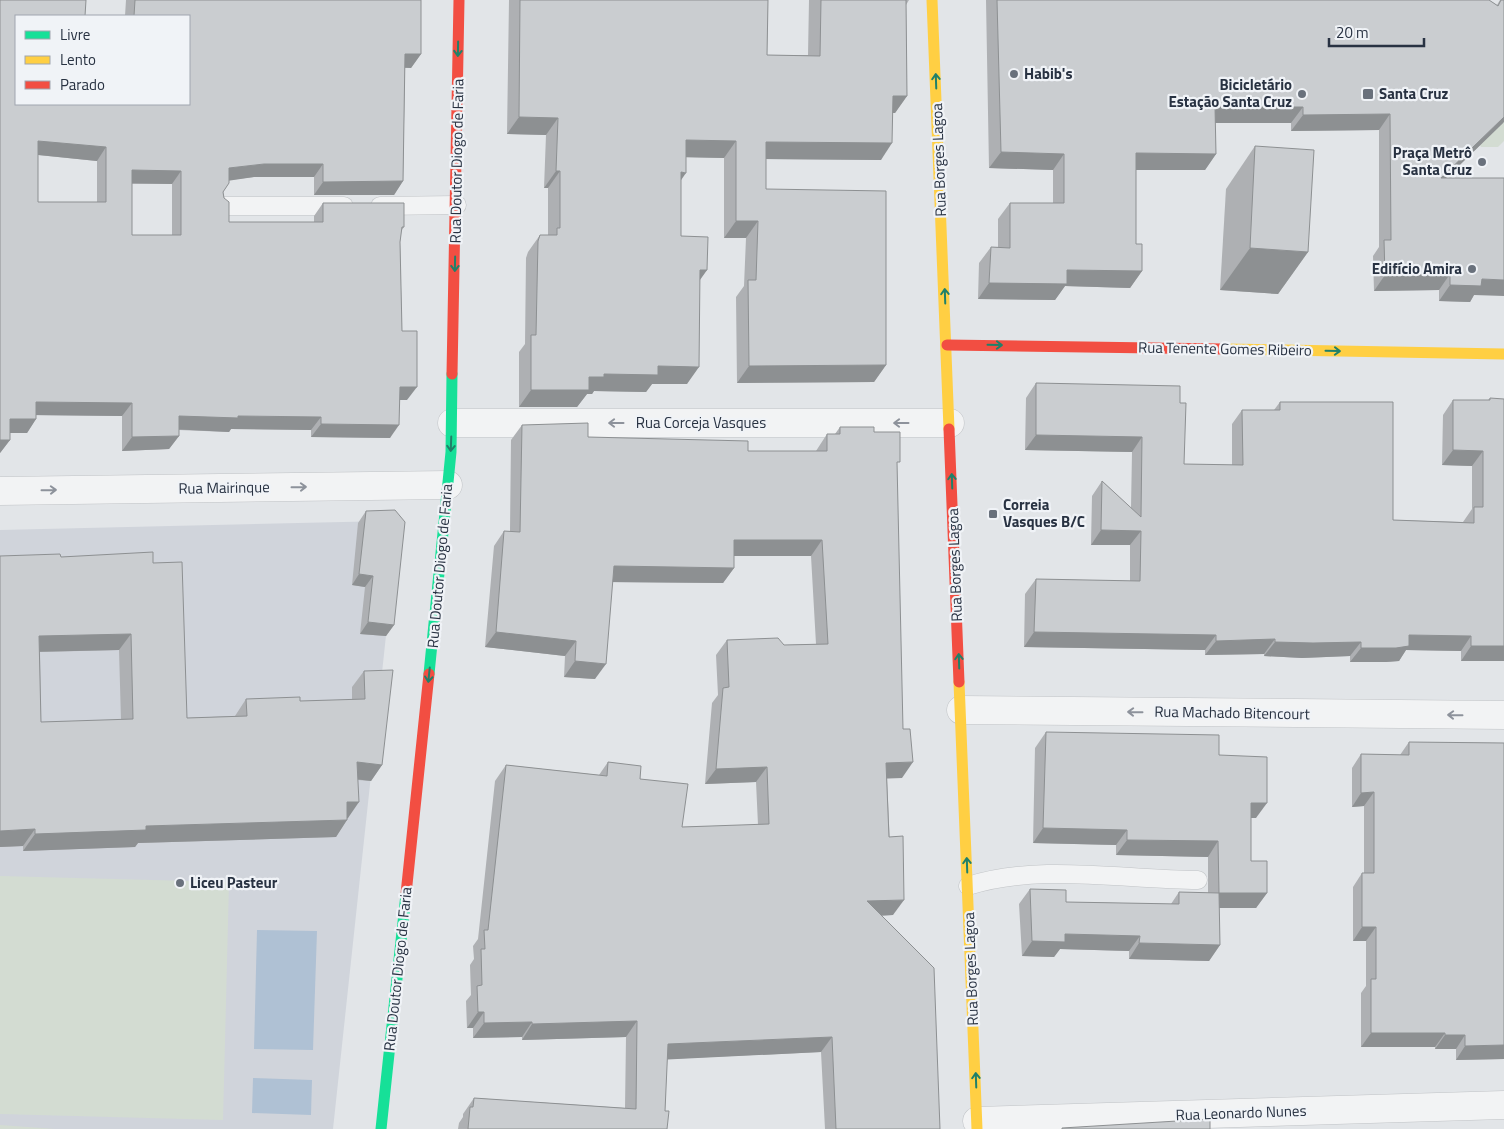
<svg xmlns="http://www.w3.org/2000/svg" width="1504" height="1129" font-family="'Titillium Web',sans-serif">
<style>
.built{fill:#d0d4db}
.green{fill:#d3dcd2}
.water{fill:#afc1d4}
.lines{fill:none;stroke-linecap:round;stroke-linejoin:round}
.lane-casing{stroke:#c0c3c6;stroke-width:19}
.street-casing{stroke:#c0c3c6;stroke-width:29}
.lane{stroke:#f2f3f4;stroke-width:18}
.street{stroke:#f2f3f4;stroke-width:28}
.fast{stroke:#16e098;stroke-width:11}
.slow{stroke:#ffcf43;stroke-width:11}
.jam{stroke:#f24e42;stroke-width:11}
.wall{fill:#aeb0b3;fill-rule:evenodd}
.shaded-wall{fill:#8d9092}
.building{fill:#cacdd0;stroke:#8d9092;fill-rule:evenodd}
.oneway{stroke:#208069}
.oneway2{stroke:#8d929b}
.poi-dot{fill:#69717c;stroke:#f0f3f7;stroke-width:2}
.labels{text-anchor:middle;stroke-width:4.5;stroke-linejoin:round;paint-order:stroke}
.poi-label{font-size:15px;font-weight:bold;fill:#283242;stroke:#f0f3f7;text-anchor:start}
.street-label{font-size:15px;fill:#283242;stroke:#f0f3f7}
</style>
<rect width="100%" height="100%" fill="#e2e5e8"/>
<polygon class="built" points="387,521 397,533 333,1129 0,1129 0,530"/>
<g class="green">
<polygon points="1504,121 1504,141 1498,147 1481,147 1470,128"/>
<polygon points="0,876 229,882 223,1120 0,1114"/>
<polygon points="0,1125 55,1129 0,1129"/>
</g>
<g class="water">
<polygon points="257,930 317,931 313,1050 254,1049"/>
<polygon points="253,1078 312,1080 311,1115 252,1113"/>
</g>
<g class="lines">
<defs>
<g id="lane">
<polyline points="224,206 344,206"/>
<polyline points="380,206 457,205"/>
<path d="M968,886c70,-23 157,-6 230,-6"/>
</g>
<g id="street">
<polyline points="452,423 950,423"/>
<polyline points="0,491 448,485"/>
<polyline points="961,710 1504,715"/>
<polyline points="977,1121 1504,1105"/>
</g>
</defs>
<use href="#lane" class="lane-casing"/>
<use href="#street" class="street-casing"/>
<use href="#lane" class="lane"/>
<use href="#street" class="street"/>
<g class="fast">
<polyline points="429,674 451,452 452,374"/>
<polyline points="381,1129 406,894"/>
</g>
<g class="slow">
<polyline points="932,0 949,429"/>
<polyline points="1223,349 1504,354"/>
<polyline points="959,682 977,1129"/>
</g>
<g class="jam">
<polyline points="947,345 1223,349"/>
<polyline points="452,374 459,0"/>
<polyline points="949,429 959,682"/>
<polyline points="406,894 429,674"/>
</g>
</g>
<g class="wall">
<path d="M0,0l16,104h173v-88h-64l1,-16h295v54l-10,14h-6l-2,113 -9,14h-80v-18h-60l-25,3 -6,12 6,30h85v-6l9,-13 81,24 -3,4 -1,11 2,89 5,69h-7l-10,38 -79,-1v-7l-80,-1 -2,3 -50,-2v6l-10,13 -47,2v-35l-86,-1v4l-9,14h-17v7l-10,13zM38,155l59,6v41h-59zM132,184h40v51h-40z"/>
<polygon points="509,0 768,0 767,55 808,55 809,0 909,0 906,5 907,96 895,113 893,113 881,160 766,159 766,189 886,365 874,382 737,383 736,297 744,286 746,238 724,238 724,158 686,157 681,180 681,236 707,270 700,279 687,384 652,384 646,392 594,391 592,394 587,394 577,407 519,407 519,352 525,344 526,258 528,252 540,235 548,235 548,188 544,188 546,135 507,134"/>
<polygon points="986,0 1489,0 1497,5 1500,0 1504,0 1503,123 1446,178 1474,295 1470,302 1439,301 1439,290 1374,291 1373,256 1379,247 1379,130 1291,131 1291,123 1215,123 1216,154 1205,170 1136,170 1136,244 1142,271 1130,288 1065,286 1055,300 978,299 979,263 991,247 998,247 998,219 1010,203 1053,203 1053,170 989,168"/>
<polygon points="1255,146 1308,252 1278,294 1220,290 1226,189"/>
<polygon points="1036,383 1180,403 1184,464 1232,465 1232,424 1242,410 1274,410 1280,402 1393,520 1463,522 1472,509 1472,466 1442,465 1443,415 1453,400 1488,400 1490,398 1504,661 1461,661 1461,651 1406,650 1399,661 1386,662 1350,662 1350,656 1302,658 1264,656 1264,654 1205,655 1205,650 1024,647 1025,594 1036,579 1130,581 1130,545 1091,545 1092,496 1102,481 1131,508 1132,452 1025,450 1026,398"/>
<polygon points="522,425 588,437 748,451 816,451 827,434 835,434 840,427 874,432 897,466 902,778 887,778 893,915 882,916 940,1129 825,1129 821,1052 667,1059 665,1111 667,1129 458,1129 459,1123 463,1117 463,1114 474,1098 625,1108 626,1037 522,1040 522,1037 473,1038 473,1028 467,1028 466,1001 471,995 470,965 474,959 473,946 478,939 495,781 506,765 599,775 608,762 640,779 682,827 758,825 756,782 705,784 712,703 718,695 716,655 727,640 784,645 816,644 811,556 734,556 734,568 723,583 612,582 595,679 564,677 565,656 485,647 494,546 504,531 510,531 511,440"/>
<polygon points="366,511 394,625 386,636 360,634 365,587 352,585 358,523"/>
<path d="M0,556l61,1 92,6 34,155 48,-2 11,-17 54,2 52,-1v-13l12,-16 18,94 -11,16 -13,-1 -10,38 -12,19 -198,6 -3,4 -112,4v-5l-23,1zM119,650l2,70 -80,2 -1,-70z"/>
<polygon points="1046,732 1219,755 1256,818 1251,818 1251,861 1267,893 1256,908 1219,908 1220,945 1209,961 1129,959 1129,951 1060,949 1054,957 1022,956 1019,904 1030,889 1066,902 1171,904 1179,892 1208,893 1208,857 1116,855 1116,845 1033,843 1035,748"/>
<polygon points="1409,742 1504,743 1504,1059 1456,1060 1456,1049 1435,1049 1435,1047 1361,1047 1361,993 1366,986 1366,941 1353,941 1353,887 1362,873 1364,873 1364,806 1352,807 1352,768 1361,754 1400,755"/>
</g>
<g class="shaded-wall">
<polygon points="405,54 421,54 411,68 395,67"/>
<polygon points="893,96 907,96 895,113 881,113"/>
<polygon points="1215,107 1303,107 1291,123 1204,123"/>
<polygon points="1390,114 1379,130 1291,131 1303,115"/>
<polygon points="519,117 558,118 546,135 507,134"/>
<polygon points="1504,117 1504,122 1503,123 1430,194 1441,178"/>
<polygon points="686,140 736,141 724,158 674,157"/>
<polygon points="38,141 106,147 97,161 29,154"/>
<polygon points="766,142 892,143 881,160 754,159"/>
<polygon points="1001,152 1064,154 1053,170 989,168"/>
<polygon points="1136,153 1216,154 1205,170 1125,170"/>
<polygon points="264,164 323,164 314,177 254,177 220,182 229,168"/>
<polygon points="132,170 181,171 172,184 123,183"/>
<polygon points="556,171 560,171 548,188 544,188"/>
<polygon points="681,172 686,173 674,190"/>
<polygon points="403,181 394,195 314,195 323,182"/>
<polygon points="736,221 758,221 746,238 724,238"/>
<polygon points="1250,248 1308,252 1278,294 1220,290"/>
<polygon points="700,270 707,270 695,287"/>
<polygon points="1067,270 1142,271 1130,288 1065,286 1055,300 978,299 989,283"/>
<polygon points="1450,274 1439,290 1374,291 1385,275"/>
<polygon points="1482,279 1504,280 1504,296 1474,295 1470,302 1439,301 1450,285"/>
<polygon points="886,365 874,382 737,383 749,366"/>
<polygon points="658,366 699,367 687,384 652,384 646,392 594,391 592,394 587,394 577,407 519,407 531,390 604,374"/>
<polygon points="400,387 417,387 407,400 391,400"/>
<polygon points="36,402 132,403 122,416 27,415"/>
<polygon points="179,416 238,416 321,417 311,430 231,429 229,432 170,429"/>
<polygon points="10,419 36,419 27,433 1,433"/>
<polygon points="321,424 399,425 390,438 311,437"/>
<polygon points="1036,435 1142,437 1132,452 1025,450"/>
<polygon points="179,436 169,449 122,451 132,437"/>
<polygon points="0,440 10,440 0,453"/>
<polygon points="1453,450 1483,451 1472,466 1442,465"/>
<polygon points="1101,530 1141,531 1130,545 1091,545"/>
<polygon points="734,540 822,540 811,556 723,556"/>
<polygon points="614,566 734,568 723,583 603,582"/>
<polygon points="359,574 373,576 365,587 352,585"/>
<polygon points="368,622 394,625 386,636 360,634"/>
<polygon points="496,632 576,641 565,656 485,647"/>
<polygon points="1034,632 1216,635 1205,650 1024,647"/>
<polygon points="131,634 119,650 28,652 39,636"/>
<polygon points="1409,635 1471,636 1461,651 1406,650 1399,661 1386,662 1350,662 1361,648"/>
<polygon points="1275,639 1264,654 1205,655 1216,641"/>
<polygon points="1275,642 1361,642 1350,656 1302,658 1264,656"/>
<polygon points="1471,646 1504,646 1504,661 1461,661"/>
<polygon points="575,661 606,664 595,679 564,677"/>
<polygon points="357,762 382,765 371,781 346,778"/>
<polygon points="913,762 902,778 875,779 886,763"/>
<polygon points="767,767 756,782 705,784 716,769"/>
<polygon points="1374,792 1364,806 1352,807 1361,793"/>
<polygon points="347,802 359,802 348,818 335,818"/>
<polygon points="1251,803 1267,803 1256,818 1240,818"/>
<polygon points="347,820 336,837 138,843 135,847 23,851 35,834 146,826"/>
<polygon points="1043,828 1127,830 1116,845 1033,843"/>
<polygon points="35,829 23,846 0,847 0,831"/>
<polygon points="1127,840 1218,841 1208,857 1116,855"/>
<polygon points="1219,893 1267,893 1256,908 1208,908"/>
<polygon points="904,900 893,915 856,916 867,901"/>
<polygon points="1362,927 1376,927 1366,941 1353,941"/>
<polygon points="1065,934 1140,936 1129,951 1060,949 1054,957 1022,956 1032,941"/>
<polygon points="1139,943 1220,945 1209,961 1129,959"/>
<polygon points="478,1012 484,1012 473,1028 467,1028"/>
<polygon points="637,1021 626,1037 522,1040 532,1024"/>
<polygon points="532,1022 522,1037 473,1038 484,1023"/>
<polygon points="1371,1033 1445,1033 1435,1047 1361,1047"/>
<polygon points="1445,1035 1465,1035 1456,1049 1435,1049"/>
<polygon points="832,1037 821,1052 657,1060 668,1044"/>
<polygon points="1504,1045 1504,1059 1456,1060 1465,1046"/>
</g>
<g class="building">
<path d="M0,0h86l-1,16h-69v88h173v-88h-55l1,-16h286v54h-16l-2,127 -80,1v-18h-59l-35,4v15l-6,9 1,6 5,4v20h94v-19h81v24h-2l-2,15 2,89h15v56h-17l-1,38 -78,-1v-7l-83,-1v2l-59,-2v20l-47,1v-34l-96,-1v17h-26v21h-10zM38,141l68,6v55h-68zM132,170l49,1v64h-49z"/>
<polygon points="520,0 768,0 767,55 820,56 821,0 906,0 907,96 893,96 892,143 766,142 766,189 886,191 886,365 749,366 748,280 756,280 758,221 736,221 736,141 686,140 686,173 681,172 681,236 708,237 707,270 700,270 699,367 658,366 658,375 604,374 604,377 589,377 589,390 531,390 531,335 536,335 538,241 540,235 557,235 557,228 560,228 560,171 556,171 558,118 519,117"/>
<polygon points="997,0 1489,0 1498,6 1501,0 1504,0 1504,117 1441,178 1504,178 1504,280 1482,279 1481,286 1450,285 1450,274 1385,275 1384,240 1391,240 1390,114 1303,115 1303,107 1215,107 1216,154 1136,153 1136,244 1142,244 1142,271 1067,270 1067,284 989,283 991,247 1010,248 1010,203 1064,203 1064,154 1001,152"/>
<polygon points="1255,146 1314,150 1308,252 1250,248"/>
<polygon points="1036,383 1180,386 1180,403 1186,403 1184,464 1243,465 1242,410 1280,410 1280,402 1393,402 1393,520 1474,523 1474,507 1483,507 1483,451 1453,450 1453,400 1490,400 1490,398 1504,399 1504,646 1471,646 1471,636 1409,635 1409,646 1396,648 1361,648 1361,642 1313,643 1275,642 1275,639 1216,641 1216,635 1034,632 1036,579 1140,581 1141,531 1101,530 1102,481 1141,517 1142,437 1036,435"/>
<polygon points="588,423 588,437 748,441 748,451 827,451 827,434 840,434 840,427 874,427 874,432 900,432 900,462 897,462 903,729 910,729 913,762 886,763 889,837 903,836 904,900 867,901 934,968 940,1129 836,1129 832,1037 668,1044 665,1111 669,1111 667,1129 468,1129 470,1107 473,1107 474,1098 636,1109 637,1021 532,1024 532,1022 484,1023 484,1012 478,1012 477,986 482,985 481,949 485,949 484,930 488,930 506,765 607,776 608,762 641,766 640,779 688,784 682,827 769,824 767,767 716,769 723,688 729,687 727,640 778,638 784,645 828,644 822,540 734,540 734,568 614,566 606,664 575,661 576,641 496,632 504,531 520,532 522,425"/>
<polygon points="395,510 405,522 394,625 368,622 373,576 359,574 366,511"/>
<path d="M153,552v11l29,-1 5,156 60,-2 -1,-17 54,-2v4l65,-2 -1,-28 29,-1 -11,95 -25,-3 2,40h-12v18l-201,6v4l-111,4v-5l-35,2v-275l60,-2 1,3zM131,634l2,85 -92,3 -2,-86z"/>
<polygon points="1046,732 1219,735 1219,755 1267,757 1267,803 1251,803 1251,861 1267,861 1267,893 1219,893 1218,841 1127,840 1127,830 1043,828"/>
<polygon points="1409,742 1504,743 1504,1045 1465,1046 1465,1035 1445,1035 1445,1033 1371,1033 1371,979 1376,979 1376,927 1362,927 1362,873 1374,873 1374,792 1361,793 1361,754 1409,755"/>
<polygon points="1030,889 1066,890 1066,902 1179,904 1179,892 1219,893 1220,945 1139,943 1140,936 1065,934 1065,942 1032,941"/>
<polygon points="1210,1119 1210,1129 1062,1129 1062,1128"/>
</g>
<defs><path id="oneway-shaft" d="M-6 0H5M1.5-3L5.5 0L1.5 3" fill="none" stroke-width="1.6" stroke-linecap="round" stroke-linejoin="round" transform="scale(1.25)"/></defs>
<g class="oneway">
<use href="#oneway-shaft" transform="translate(458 49) rotate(91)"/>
<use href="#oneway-shaft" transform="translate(936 81) rotate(-92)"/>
<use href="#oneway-shaft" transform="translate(455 264) rotate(91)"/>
<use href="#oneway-shaft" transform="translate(945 296) rotate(-92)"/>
<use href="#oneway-shaft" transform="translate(995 345) rotate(1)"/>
<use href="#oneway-shaft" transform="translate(1333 351) rotate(1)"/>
<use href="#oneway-shaft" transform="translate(451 444) rotate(92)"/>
<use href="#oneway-shaft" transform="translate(952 481) rotate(-92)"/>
<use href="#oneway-shaft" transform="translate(959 661) rotate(-92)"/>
<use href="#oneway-shaft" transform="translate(429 675) rotate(96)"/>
<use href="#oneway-shaft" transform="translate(967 865) rotate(-92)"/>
<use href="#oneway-shaft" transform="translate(976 1080) rotate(-92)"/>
</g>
<g class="oneway2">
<use href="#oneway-shaft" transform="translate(616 423) rotate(180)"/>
<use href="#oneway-shaft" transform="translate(901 423) rotate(-180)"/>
<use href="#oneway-shaft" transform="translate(299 487) rotate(-1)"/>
<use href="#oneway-shaft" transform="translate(49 490) rotate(-1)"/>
<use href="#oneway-shaft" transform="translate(1135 712) rotate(-179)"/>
<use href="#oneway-shaft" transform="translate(1455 715) rotate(-179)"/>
</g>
<g class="poi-dot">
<circle cx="1014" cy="74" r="5"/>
<circle cx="1302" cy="94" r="5"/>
<rect x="1362" y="88" width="12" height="12" rx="2.5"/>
<circle cx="1482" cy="162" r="5"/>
<circle cx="1472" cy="269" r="5"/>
<rect x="988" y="509" width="10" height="10" rx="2.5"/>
<circle cx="180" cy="883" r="5"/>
</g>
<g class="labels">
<g class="poi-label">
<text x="1024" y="79">Habib's</text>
<text x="1292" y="90" text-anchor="end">Bicicletário<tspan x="1292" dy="17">Estação Santa Cruz</tspan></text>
<text x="1379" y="99">Santa Cruz</text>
<text x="1472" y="158" text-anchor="end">Praça Metrô<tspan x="1472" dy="17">Santa Cruz</tspan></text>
<text x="1462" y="274" text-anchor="end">Edifício Amira</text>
<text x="1003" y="510">Correia<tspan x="1003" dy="17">Vasques B/C</tspan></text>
<text x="190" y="888">Liceu Pasteur</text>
</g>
<g class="street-label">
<text transform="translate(939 160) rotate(-92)" y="5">Rua Borges Lagoa</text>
<text transform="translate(457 161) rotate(-89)" y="5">Rua Doutor Diogo de Faria</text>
<text transform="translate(1225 349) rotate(1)" y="5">Rua Tenente Gomes Ribeiro</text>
<text x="701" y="428">Rua Corceja Vasques</text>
<text transform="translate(224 488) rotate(-1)" y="5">Rua Mairinque</text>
<text transform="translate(955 565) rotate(-92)" y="5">Rua Borges Lagoa</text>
<text transform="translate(440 566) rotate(-85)" y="5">Rua Doutor Diogo de Faria</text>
<text transform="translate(1232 713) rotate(1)" y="5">Rua Machado Bitencourt</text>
<text transform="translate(398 969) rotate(-84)" y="5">Rua Doutor Diogo de Faria</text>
<text transform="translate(971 969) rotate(-92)" y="5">Rua Borges Lagoa</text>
<text transform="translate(1241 1113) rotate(-2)" y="5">Rua Leonardo Nunes</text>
</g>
</g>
<rect x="15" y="15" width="175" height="90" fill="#f0f3f7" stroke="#a0a6af"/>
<rect x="25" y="31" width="25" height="8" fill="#16e098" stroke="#a0a6af"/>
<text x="60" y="40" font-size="15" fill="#283242">Livre</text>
<rect x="25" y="56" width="25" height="8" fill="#ffcf43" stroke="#a0a6af"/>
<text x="60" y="65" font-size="15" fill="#283242">Lento</text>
<rect x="25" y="81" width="25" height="8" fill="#f24e42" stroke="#a0a6af"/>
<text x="60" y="90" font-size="15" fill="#283242">Parado</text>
<path d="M1329 38v8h95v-8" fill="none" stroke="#283242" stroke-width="2.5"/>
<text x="1336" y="38" font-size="15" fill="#283242" stroke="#f0f3f7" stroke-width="4" paint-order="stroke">20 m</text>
</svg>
